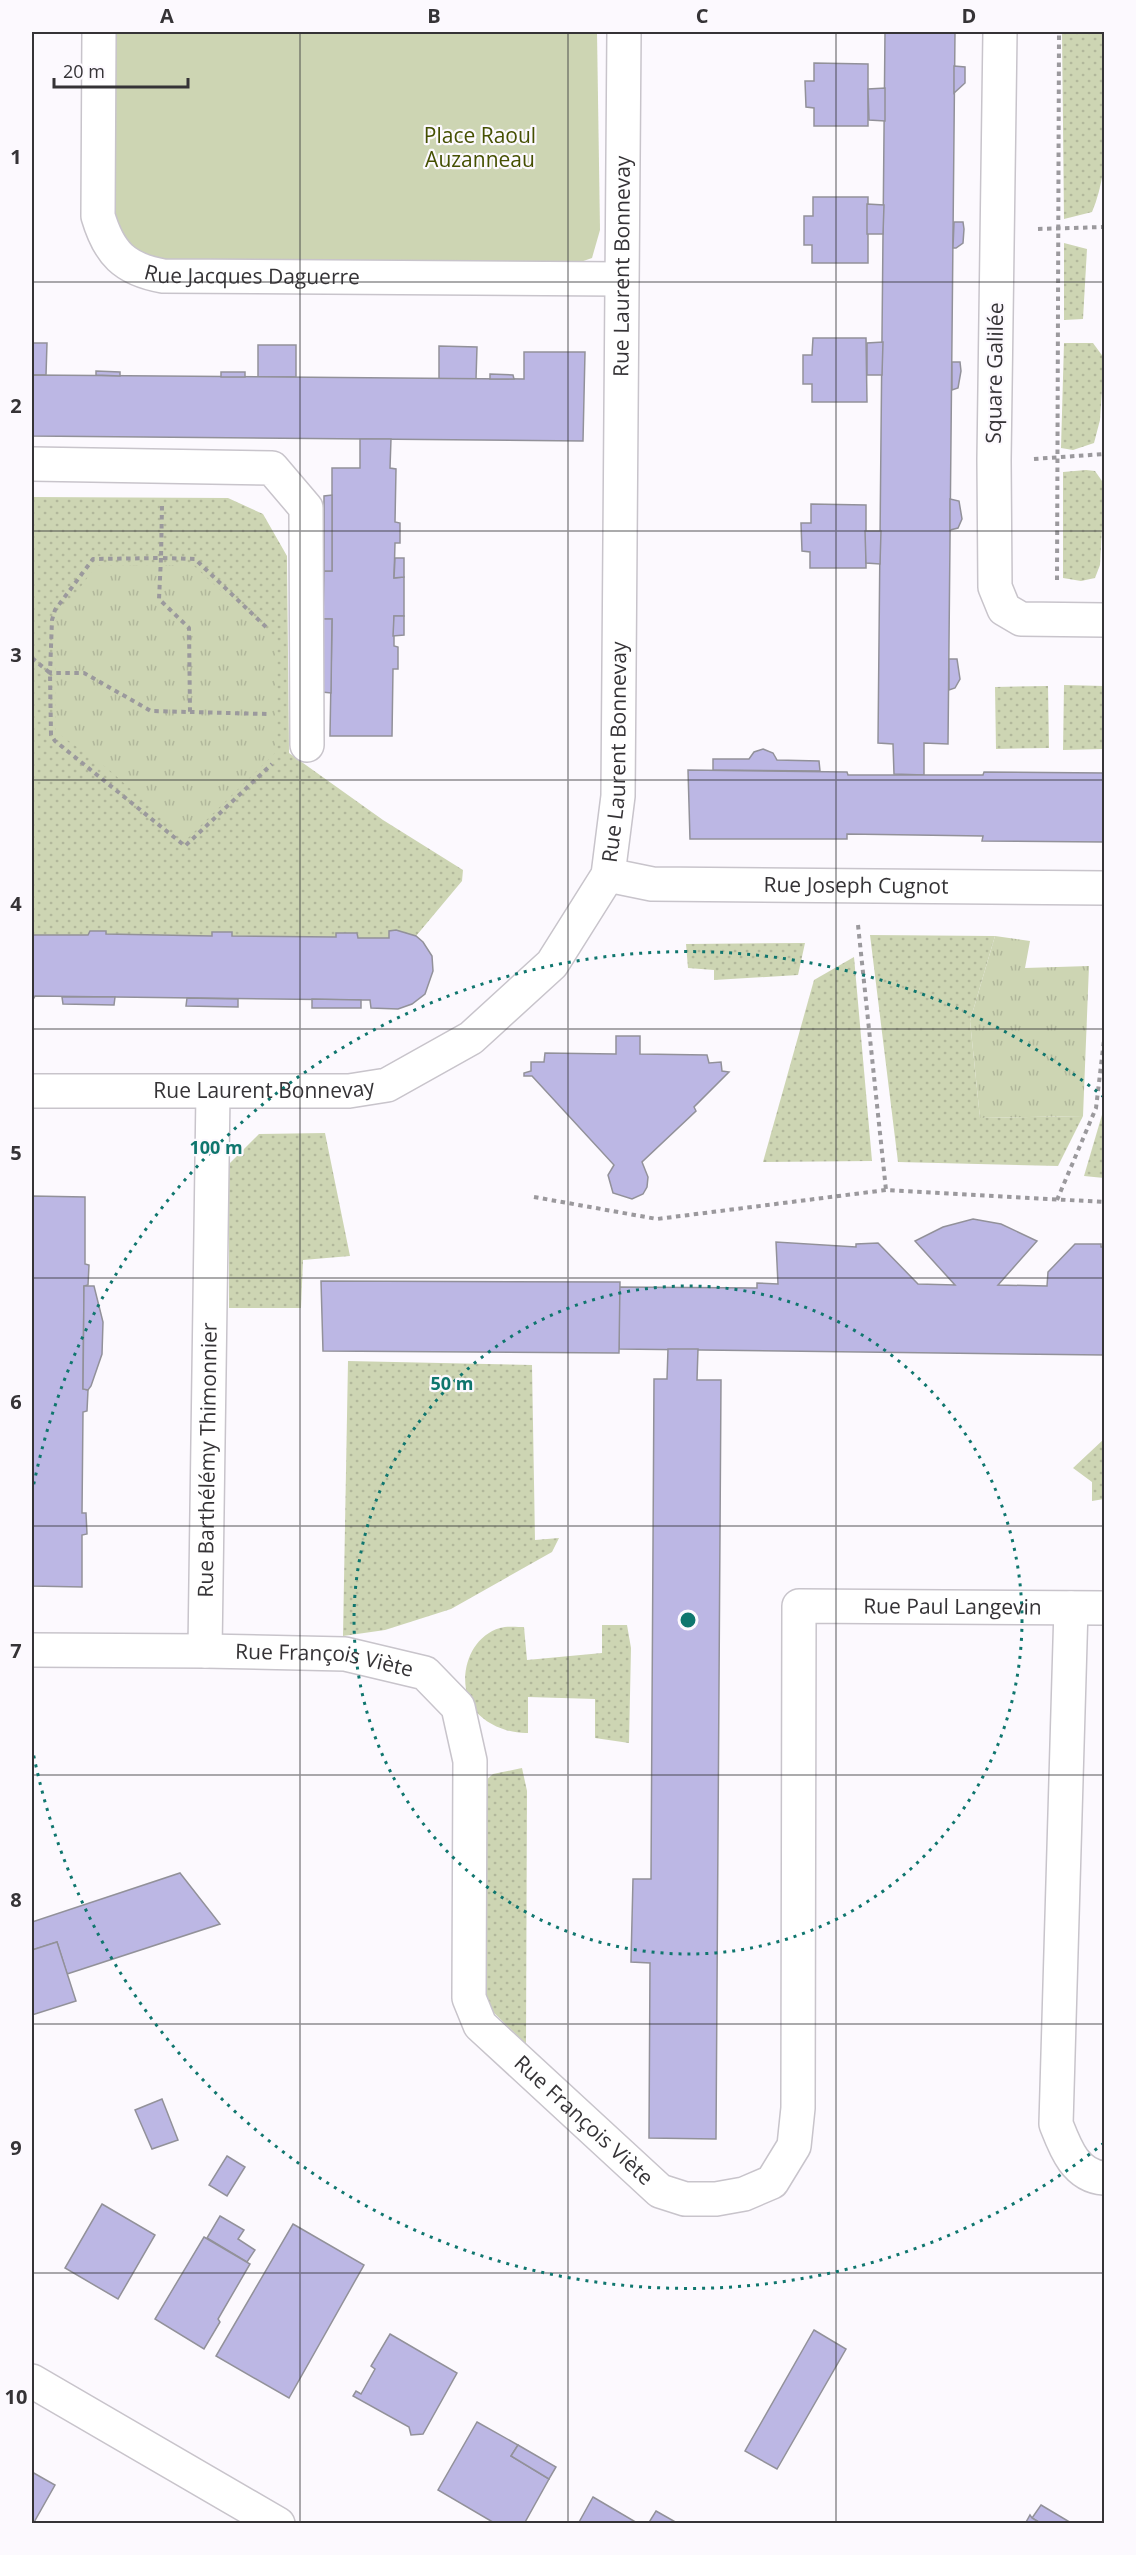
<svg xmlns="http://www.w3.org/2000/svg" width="1136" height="2555" font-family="'Open Sans',sans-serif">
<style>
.grass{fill:url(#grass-dots)}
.park{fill:url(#park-tufts)}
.garden{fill:#cdd5b3}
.building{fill:#bcb7e4;stroke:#929199;stroke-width:1.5}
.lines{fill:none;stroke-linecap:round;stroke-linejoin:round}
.minor-casing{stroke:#c8c4cb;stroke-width:36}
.secondary-casing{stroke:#c8c4cb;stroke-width:36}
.path{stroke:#9b999d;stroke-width:4;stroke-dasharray:4.5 4.5;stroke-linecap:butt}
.minor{stroke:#fff;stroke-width:33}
.secondary{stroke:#fff;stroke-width:33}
.grid{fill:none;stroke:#353336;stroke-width:1.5;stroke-opacity:0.55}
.ring{fill:none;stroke:#0f766e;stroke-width:3;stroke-dasharray:3 6}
.labels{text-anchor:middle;stroke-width:4.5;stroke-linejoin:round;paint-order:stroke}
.park-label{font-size:21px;fill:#455002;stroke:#fcf9fe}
.street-label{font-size:21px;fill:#353336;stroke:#fcf9fe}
.centre{fill:#0f766e;stroke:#fcf9fe;stroke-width:3}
.ring-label{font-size:18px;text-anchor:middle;font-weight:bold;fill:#0f766e;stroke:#fcf9fe;stroke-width:4.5;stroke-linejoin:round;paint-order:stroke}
.neatline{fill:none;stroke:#353336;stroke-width:2}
.grid-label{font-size:20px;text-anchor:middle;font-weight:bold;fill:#353336}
</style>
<defs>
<pattern id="grass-dots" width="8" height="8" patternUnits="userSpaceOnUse" patternTransform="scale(1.5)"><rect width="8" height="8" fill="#cdd5b3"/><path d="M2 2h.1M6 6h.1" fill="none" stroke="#b1b79b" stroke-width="1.8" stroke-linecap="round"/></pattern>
<pattern id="park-tufts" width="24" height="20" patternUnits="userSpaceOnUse" patternTransform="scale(1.5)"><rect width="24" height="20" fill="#cdd5b3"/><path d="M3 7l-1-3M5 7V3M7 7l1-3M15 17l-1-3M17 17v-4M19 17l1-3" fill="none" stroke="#b1b79b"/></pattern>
</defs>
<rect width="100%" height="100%" fill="#fcf9fe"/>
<g class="grass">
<path d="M1062,32h42c0,53 10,131 -12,180l-28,7z"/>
<polygon points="1064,243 1087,249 1083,319 1064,320"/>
<polygon points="1064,343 1093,343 1104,358 1100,420 1094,443 1073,450 1061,448"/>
<polygon points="1086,470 1095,471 1102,481 1104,489 1100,565 1095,578 1081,581 1063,578 1063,472"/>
<polygon points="32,497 228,498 263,514 287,556 289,753 383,820 463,870 462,881 416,936 389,931 389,938 358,938 357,933 337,933 336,937 232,936 232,932 213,932 212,936 106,934 106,931 90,931 88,935 32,935"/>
<polygon points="1064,685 1104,686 1104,749 1063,750"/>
<polygon points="1048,686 1049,748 996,749 995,687"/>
<polygon points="870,935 995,936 970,1021 980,1118 1083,1116 1058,1166 898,1162"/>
<polygon points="805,943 798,975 714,980 714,970 688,968 686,944"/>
<polygon points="854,957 872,1161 763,1162 814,980"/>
<polygon points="1104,1108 1104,1178 1084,1176"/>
<polygon points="325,1133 350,1256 303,1260 301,1308 229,1308 229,1164 259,1134"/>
<polygon points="348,1361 532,1365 535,1540 559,1538 552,1552 451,1609 385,1630 343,1636"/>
<polygon points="1104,1439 1104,1499 1092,1501 1092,1482 1073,1468"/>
<path d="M602,1625h25l4,23 -2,95 -34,-5v-39l-67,-2v36c-22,1 -53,-12 -60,-36 -9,-27 4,-61 32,-69 7,-2 17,-1 24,-1l3,33 75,-7z"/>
<polygon points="522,1768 527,1791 526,2044 489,2008 485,1991 485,1781 493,1774"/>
</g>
<g class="park">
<polygon points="193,565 275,641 275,753 187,839 107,768 56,732 55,622 96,566"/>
<polygon points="995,936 1030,941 1025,968 1089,966 1083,1116 980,1118 970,1021"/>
</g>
<polygon class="garden" points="114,32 597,32 600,230 592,258 569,266 154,260 119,238 114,215"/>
<g class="building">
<polygon points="885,32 955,32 948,744 924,743 924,775 894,774 893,744 878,743"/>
<polygon points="814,63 868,64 868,126 814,126 814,108 806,107 805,81 814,81"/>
<polygon points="954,66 965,67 965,83 954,93"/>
<polygon points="885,88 885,121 869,120 868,89"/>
<polygon points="813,197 868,197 868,263 812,263 812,245 804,245 804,216 813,216"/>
<polygon points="867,204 884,205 883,234 867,234"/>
<polygon points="954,222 963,222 964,229 963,243 956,248 953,248"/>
<polygon points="813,338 866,338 867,402 812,402 812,384 803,384 803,355 812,355"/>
<polygon points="883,342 882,375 867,375 867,343"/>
<polygon points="32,343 47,343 46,375 32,375"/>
<rect x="258" y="345" width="38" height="32"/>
<polygon points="439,346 477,347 476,379 439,379"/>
<polygon points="524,352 585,352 583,441 32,436 32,375 524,379"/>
<polygon points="952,362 960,362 961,371 958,388 952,390"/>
<polygon points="96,371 120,372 120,376 96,375"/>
<rect x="221" y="372" width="24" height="5"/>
<polygon points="490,374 513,375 514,379 490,379"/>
<polygon points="360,439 391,439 390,468 396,469 395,522 400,523 400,543 395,543 394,578 404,577 404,616 394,616 394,646 398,647 398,669 393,669 392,736 330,736 332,619 323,619 324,571 332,571 332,468 360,468"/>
<polygon points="332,495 332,571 324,571 324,496"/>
<polygon points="950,499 959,501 962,519 958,528 950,530"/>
<polygon points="811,504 866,505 866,568 810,568 810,552 802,551 801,523 811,523"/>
<polygon points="865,531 881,531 880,564 866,563"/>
<polygon points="395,558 404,558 404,577 394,578"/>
<polygon points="394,616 404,616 404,635 393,636"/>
<polygon points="323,619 332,619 331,693 322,692"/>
<polygon points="949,659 957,659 960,679 955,688 949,690"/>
<polygon points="763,749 773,753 777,760 819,761 820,771 713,770 713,759 749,759 754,752"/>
<polygon points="688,770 847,772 848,775 983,775 984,772 1104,773 1104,842 982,841 983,836 847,834 847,839 690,839"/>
<polygon points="396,930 416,936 423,942 432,956 433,971 425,994 412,1004 398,1009 371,1008 370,1000 361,1000 35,996 32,1001 32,935 88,935 90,931 106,931 106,934 212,936 212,932 232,932 232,936 336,937 336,933 357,933 358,938 389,938 389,931"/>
<polygon points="62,997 115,997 114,1005 63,1004"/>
<polygon points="187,998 238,999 238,1007 186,1006"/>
<polygon points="312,999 361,1000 361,1008 312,1008"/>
<polygon points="616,1036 640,1036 640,1054 707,1055 709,1063 721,1062 722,1071 729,1072 694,1107 696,1111 642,1162 648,1177 647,1187 643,1194 632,1199 613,1193 608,1175 614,1165 532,1076 524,1076 524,1073 531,1071 531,1062 544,1062 545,1053 616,1054"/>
<polygon points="32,1196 85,1197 85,1264 89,1265 88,1285 84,1286 83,1389 88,1390 87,1411 83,1412 82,1513 86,1513 87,1534 82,1535 82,1587 32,1586"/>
<polygon points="973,1219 1001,1224 1037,1241 998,1285 1047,1286 1048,1272 1075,1244 1101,1244 1101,1247 1104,1247 1104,1355 619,1349 619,1287 757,1288 757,1283 778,1284 776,1242 856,1247 856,1244 878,1243 918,1284 955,1285 915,1241 943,1227"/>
<polygon points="321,1281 620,1282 619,1353 323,1351"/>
<polygon points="84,1286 94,1286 103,1322 102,1354 91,1386 88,1390 83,1389"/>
<polygon points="668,1349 698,1349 697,1380 721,1380 716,2139 649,2138 650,1963 631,1962 633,1879 651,1879 654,1379 667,1379"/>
<polygon points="180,1873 220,1924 67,1974 57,1942 32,1950 32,1922"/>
<polygon points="57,1942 76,2001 32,2015 32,1950"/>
<polygon points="162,2099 178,2140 152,2149 135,2110"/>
<polygon points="227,2156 245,2167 227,2196 209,2185"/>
<polygon points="102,2204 155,2235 118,2299 65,2268"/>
<polygon points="220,2216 244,2230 238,2239 255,2250 247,2262 207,2238"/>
<polygon points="293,2224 364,2265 289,2398 216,2356"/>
<polygon points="204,2237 250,2264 218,2319 220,2322 204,2349 155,2319"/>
<polygon points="814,2330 846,2349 777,2469 745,2451"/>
<polygon points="390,2334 457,2373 423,2434 411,2435 409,2427 353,2396 356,2391 361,2394 375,2369 371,2366"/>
<polygon points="477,2422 518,2445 511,2456 549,2479 524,2524 496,2524 438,2490"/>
<polygon points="518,2445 556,2467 549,2479 511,2456"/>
<polygon points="32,2472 55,2485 33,2524 32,2524"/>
<polygon points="593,2497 639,2524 578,2524"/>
<polygon points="1041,2505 1073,2524 1042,2524 1032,2518"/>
<polygon points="656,2511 679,2524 648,2524"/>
<polygon points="1030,2515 1032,2518 1042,2524 1025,2524"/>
</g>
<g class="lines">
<defs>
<g id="minor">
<path id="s1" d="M99,32l-1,184c11,37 26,53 65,60l457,3"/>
<polyline points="1000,32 994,460 995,587 1004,609 1021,619 1104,620"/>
<polyline points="32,464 272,468 306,508 307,745"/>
<path id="s2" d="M608,875l44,9 452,4"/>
<path id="s3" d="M32,1091h317l38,-6 84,-47 81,-74 56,-89 10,-79 6,-764"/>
<path d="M1071,1608l-15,516c9,23 19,52 48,54"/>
<path id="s4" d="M32,1650l173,1 8,-558"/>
<path id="s5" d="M205,1651l140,3 80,19 33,34 12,54 -1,237 11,27 180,166 25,8h31l28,-5 28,-12 22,-36 4,-38 1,-502 305,2"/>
</g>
<polyline id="secondary" points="32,2381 278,2524"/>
</defs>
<use href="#minor" class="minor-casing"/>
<use href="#secondary" class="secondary-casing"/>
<g class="path">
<polyline points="1038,229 1104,227"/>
<polyline points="1034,459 1104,454"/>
<polyline points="162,506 161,558 195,559 266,627"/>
<polygon points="161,558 159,599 189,628 190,712 151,711 84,673 50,673 52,620 55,610 93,559"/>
<polyline points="1057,580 1059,32"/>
<polyline points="32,658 50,673 51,735 55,741 185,846 272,764"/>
<polyline points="190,712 267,714"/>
<polyline points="858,925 886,1190"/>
<polyline points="534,1197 657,1219 886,1190 1104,1202"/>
<polyline points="1057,1200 1096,1108 1104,1040"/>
</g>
<use href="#minor" class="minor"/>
<use href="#secondary" class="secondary"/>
</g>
<path class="grid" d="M300,32v2492M568,32v2492M836,32v2492M32,282h1072M32,531h1072M32,780h1072M32,1029h1072M32,1278h1072M32,1526h1072M32,1775h1072M32,2024h1072M32,2273h1072"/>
<g class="ring">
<circle cx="688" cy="1620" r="334"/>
<path d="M1104 2143A668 668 0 0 1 32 1747M32 1493A668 668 0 0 1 1104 1097"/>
</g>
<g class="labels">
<g class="park-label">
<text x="480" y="143">Place Raoul<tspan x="480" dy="24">Auzanneau</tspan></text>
</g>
<g class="street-label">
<text dy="7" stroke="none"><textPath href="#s3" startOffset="1276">Rue Laurent Bonnevay</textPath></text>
<text dy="7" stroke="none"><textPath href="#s1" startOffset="368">Rue Jacques Daguerre</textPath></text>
<text transform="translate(995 373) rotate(-89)" y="7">Square Galilée</text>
<text dy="7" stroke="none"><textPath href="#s3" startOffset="790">Rue Laurent Bonnevay</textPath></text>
<text dy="7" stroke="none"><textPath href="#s2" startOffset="249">Rue Joseph Cugnot</textPath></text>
<text dy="7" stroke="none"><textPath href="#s3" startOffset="232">Rue Laurent Bonnevay</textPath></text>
<text dy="7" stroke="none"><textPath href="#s4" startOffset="364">Rue Barthélémy Thimonnier</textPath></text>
<text dy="7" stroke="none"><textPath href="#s5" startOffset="1688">Rue Paul Langevin</textPath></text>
<text dy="7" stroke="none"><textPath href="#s5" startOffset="120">Rue François Viète</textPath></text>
<text dy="7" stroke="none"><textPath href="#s5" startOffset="732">Rue François Viète</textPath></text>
</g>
</g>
<circle cx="688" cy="1620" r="9" class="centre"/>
<g class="ring-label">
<text x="216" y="1154">100 m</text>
<text x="452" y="1390">50 m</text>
</g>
<rect width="1136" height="2555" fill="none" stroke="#fcf9fe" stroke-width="66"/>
<path d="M54 78v9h134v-9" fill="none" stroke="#353336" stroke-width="3"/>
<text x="63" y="78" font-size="18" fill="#353336" stroke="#fcf9fe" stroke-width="4.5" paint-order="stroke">20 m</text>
<rect x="33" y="33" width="1070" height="2489" class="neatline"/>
<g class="grid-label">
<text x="167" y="23">A</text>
<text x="434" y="23">B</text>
<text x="702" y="23">C</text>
<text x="969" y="23">D</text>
<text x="16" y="164">1</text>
<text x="16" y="413">2</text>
<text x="16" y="662">3</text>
<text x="16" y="911">4</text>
<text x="16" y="1160">5</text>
<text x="16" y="1409">6</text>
<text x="16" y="1658">7</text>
<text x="16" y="1907">8</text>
<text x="16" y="2155">9</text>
<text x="16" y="2404">10</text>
</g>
</svg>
